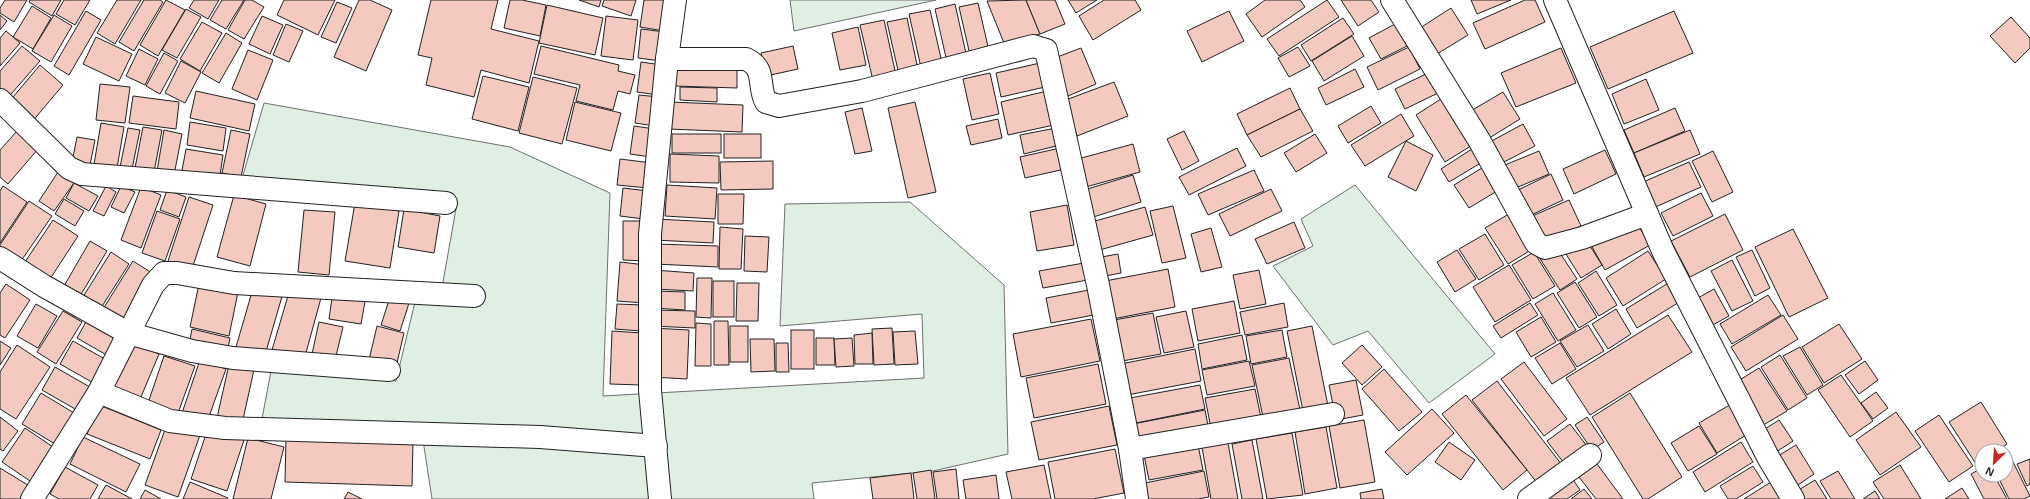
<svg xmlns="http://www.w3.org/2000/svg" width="2030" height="499" font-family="Arial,sans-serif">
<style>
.green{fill:#e0efe3;stroke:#6f6f6f}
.building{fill:#f3c9c0;stroke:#222}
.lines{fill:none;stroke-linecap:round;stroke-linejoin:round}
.minor-casing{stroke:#222;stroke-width:24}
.minor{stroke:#fff;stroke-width:22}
</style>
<rect width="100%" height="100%" fill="#fff"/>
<g class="green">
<polygon points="790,0 936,0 794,31"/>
<polygon points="264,103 510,147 610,193 603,396 924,378 922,314 780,326 785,204 910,202 1004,285 1008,454 933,471 812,483 814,499 432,499 421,427 261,424 271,371 396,381 415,302 438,299 443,282 457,203 241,182"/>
<polygon points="1355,185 1495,354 1429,403 1368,331 1333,345 1273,266 1313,246 1301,219"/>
</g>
<g class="building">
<polygon points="5,0 27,0 14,22 0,13 0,8"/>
<polygon points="30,0 61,0 52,16 29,2"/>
<polygon points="64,0 90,0 75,25 56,14"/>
<polygon points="117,0 141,0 115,44 97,33"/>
<polygon points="144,0 160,0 163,2 134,51 119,42"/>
<polygon points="166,0 185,10 158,56 140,45"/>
<polygon points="194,0 219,0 208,19 189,8"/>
<polygon points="222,0 244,0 226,29 210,20"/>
<polygon points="245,0 252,0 264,7 244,39 228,30"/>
<polygon points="284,0 335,0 318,35 277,15"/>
<polygon points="359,0 370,0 392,10 366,71 334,57"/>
<polygon points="431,0 498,0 491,29 539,41 529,83 481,70 474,97 426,85 432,58 418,55"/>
<polygon points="510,0 522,0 546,5 540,36 504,28"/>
<polygon points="579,0 601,0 599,7"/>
<polygon points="604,0 636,0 631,16 602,6"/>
<polygon points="644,0 669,0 664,31 640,27"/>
<polygon points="1026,0 1040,34 1004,43 987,1"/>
<polygon points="1026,0 1055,0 1065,24 1040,34"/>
<polygon points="1068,0 1097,0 1076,13"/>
<polygon points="1104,0 1135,0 1141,10 1093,40 1079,16"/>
<polygon points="1265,0 1300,0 1305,7 1262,37 1246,14"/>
<polygon points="1327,0 1339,17 1279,56 1267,39"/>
<polygon points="1341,0 1371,0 1379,12 1358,26"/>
<polygon points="1471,0 1511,0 1477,14"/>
<polygon points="1525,0 1535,0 1545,22 1485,49 1473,23"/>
<polygon points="337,2 352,8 336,43 321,37"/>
<polygon points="978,3 989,51 970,55 959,7"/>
<polygon points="955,4 967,58 947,62 935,9"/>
<polygon points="547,5 603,18 595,55 539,43"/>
<polygon points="32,6 51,18 33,49 13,37"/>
<polygon points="1451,8 1468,35 1437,54 1420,28"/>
<polygon points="186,9 201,17 177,58 162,50"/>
<polygon points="930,10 943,67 922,72 909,14"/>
<polygon points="86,11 101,20 69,75 54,66"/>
<polygon points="1229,11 1244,41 1202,62 1187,31"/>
<polygon points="1674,11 1693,53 1608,89 1590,47"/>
<polygon points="0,15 7,21 0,30"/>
<polygon points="54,15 72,26 51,62 32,51"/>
<polygon points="262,16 283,25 270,54 249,44"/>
<polygon points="606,16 638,20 633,60 601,56"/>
<polygon points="2011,17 2030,38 2030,48 2015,63 1990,36"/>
<polygon points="907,18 919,74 900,79 887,22"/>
<polygon points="1343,18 1354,34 1311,61 1301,45"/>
<polygon points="884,20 897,80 874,85 860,25"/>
<polygon points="202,22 222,33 200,71 180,59"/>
<polygon points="286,24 303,31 289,62 273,55"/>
<polygon points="1395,24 1407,46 1381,59 1369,38"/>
<polygon points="858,27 866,65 840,70 832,33"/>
<polygon points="641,29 665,32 661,61 638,58"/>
<polygon points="6,31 20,43 0,66 0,38"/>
<polygon points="226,33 242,43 219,83 202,73"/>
<polygon points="1352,36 1364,56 1324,81 1312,61"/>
<polygon points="96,37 132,54 119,81 83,64"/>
<polygon points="22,46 40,61 5,101 0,97 0,71"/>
<polygon points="541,46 619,65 618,71 635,75 630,94 618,91 613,110 576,101 580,85 534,74"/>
<polygon points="793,46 798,69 766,76 761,53"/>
<polygon points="1298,47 1310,66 1289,77 1278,58"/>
<polygon points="1409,47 1420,69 1378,90 1367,67"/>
<polygon points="1081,48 1096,84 1068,96 1052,59"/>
<polygon points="1561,48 1576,83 1516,107 1501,73"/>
<polygon points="139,49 158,59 145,85 126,76"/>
<polygon points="248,50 273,60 257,100 232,89"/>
<polygon points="164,53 178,61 160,94 146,86"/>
<polygon points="181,61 201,72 185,103 165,93"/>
<polygon points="641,62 662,65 658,95 637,92"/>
<polygon points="1040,63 1045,87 1001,97 996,73"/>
<polygon points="675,64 737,66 737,88 674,86"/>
<polygon points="40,65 63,85 31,123 8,103"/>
<polygon points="1355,69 1364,87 1326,105 1318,88"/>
<polygon points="990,73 999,114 972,120 963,79"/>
<polygon points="1428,73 1438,93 1405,109 1395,89"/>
<polygon points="483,76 529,87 518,131 472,119"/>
<polygon points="533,77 577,88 562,144 519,133"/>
<polygon points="1646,79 1659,110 1624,124 1612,94"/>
<polygon points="1114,82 1128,116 1077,136 1063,101"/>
<polygon points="100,84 130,87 125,123 96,120"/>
<polygon points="680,87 717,88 717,102 680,100"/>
<polygon points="1290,88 1300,109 1247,135 1237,114"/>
<polygon points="196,91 255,104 249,131 190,118"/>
<polygon points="1047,91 1054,125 1008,135 1001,102"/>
<polygon points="1503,92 1520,119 1486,140 1469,112"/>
<polygon points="639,95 659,97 655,126 635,123"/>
<polygon points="133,96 179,102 176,129 129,123"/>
<polygon points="1444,97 1474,144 1445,162 1416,115"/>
<polygon points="575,102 621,113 611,151 566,140"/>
<polygon points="670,102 743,105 742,132 669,129"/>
<polygon points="915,102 936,192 908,198 888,108"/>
<polygon points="1371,106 1381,123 1348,143 1338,126"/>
<polygon points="862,108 872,151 855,154 845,112"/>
<polygon points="1675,108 1685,131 1634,153 1624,130"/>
<polygon points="1300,109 1313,131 1261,157 1247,135"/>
<polygon points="1401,114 1414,136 1365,166 1351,145"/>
<polygon points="998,119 1002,138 971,145 966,126"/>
<polygon points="190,122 226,128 223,151 187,145"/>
<polygon points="101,123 124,127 116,174 93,170"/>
<polygon points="1523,124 1535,146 1500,164 1488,143"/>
<polygon points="634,126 655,129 651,157 630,154"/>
<polygon points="143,127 162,130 154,172 135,168"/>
<polygon points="128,128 140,130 132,169 120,167"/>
<polygon points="1056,128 1060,145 1024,154 1020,135"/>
<polygon points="164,130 182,134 174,175 157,171"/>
<polygon points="231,130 250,134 241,177 222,173"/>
<polygon points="1690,130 1700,154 1644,177 1634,153"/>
<polygon points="17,131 38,149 8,184 0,177 0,150"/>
<polygon points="1184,131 1199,161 1182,170 1167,139"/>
<rect x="672" y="134" width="49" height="19"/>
<rect x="724" y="134" width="37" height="24"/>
<polygon points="1315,134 1327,153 1296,172 1284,153"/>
<polygon points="77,137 95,140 89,170 71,167"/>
<polygon points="1406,141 1433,155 1416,191 1388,177"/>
<polygon points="1133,144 1140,172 1082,188 1074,160"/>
<polygon points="1475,147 1484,161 1449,182 1441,169"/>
<polygon points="1060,148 1065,169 1025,178 1020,157"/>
<polygon points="1237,148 1246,166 1189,195 1179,177"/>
<polygon points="186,149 223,155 219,182 181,176"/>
<polygon points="1605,150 1616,174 1574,194 1563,169"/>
<polygon points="1539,151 1549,174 1511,190 1500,167"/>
<polygon points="1713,151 1733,192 1712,202 1692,161"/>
<polygon points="670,154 719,156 719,183 670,182"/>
<polygon points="620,159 652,163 648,188 617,185"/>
<polygon points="773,161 773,189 721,190 720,162"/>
<polygon points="1689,162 1701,187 1653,208 1641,183"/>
<polygon points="1482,168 1497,191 1469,208 1454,185"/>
<polygon points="1254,170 1264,191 1208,215 1198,194"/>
<polygon points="58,172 74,183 54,211 39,201"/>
<polygon points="1551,174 1563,200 1527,217 1514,192"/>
<polygon points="1133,175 1141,202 1090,218 1081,191"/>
<polygon points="74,183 98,196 89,211 66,198"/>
<polygon points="667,185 717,188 715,219 665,216"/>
<polygon points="3,186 27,202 0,243 0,191"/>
<polygon points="106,186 116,192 104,216 93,211"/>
<polygon points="121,186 135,192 124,213 111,207"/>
<polygon points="141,187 161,195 141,248 121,240"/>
<polygon points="623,188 648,191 644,219 620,216"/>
<polygon points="1271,189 1282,211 1230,236 1219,214"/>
<polygon points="167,190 186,197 179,217 160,210"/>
<polygon points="1701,193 1713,216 1673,236 1661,213"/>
<polygon points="718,194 744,194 743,224 718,224"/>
<polygon points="234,195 266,204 250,266 217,257"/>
<polygon points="189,197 213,205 192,269 168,261"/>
<polygon points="64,199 84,211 75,226 55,214"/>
<polygon points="1569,200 1581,226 1542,244 1530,217"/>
<polygon points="29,201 52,216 21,261 0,248 0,245"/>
<polygon points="355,203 399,211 390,268 345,261"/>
<polygon points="1067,205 1074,245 1037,251 1030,212"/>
<polygon points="1173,206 1186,258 1162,263 1150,211"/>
<polygon points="1145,207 1153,235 1096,251 1088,223"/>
<polygon points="404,209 440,216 434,253 398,247"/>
<polygon points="304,210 335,212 329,275 298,272"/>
<polygon points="157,211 180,219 165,261 142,253"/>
<polygon points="1509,214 1531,250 1508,264 1485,228"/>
<polygon points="1725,214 1743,250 1690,277 1671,241"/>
<polygon points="655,219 714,222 713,243 654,240"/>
<polygon points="53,220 78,236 50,279 25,262"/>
<polygon points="1635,220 1650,245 1605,270 1591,245"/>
<polygon points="623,221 646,221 646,261 623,260"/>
<polygon points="1294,222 1305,248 1267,264 1255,239"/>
<polygon points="720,227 743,229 741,269 719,269"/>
<polygon points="1211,228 1222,267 1201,272 1191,234"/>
<polygon points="1793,229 1828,298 1789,317 1755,247"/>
<polygon points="1485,234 1504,265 1479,280 1459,249"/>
<polygon points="745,236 769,237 767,272 744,271"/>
<polygon points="1585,238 1602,265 1581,278 1564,251"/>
<polygon points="90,241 107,251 80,296 64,286"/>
<polygon points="656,244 718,246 718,267 655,264"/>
<polygon points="1556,247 1577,279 1560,290 1539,257"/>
<polygon points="1457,250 1476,279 1455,292 1437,262"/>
<polygon points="1752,250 1770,288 1755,296 1736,257"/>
<polygon points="1648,251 1666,279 1623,306 1606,278"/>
<polygon points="111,252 129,264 99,311 81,300"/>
<polygon points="1534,252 1555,286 1533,299 1512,265"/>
<polygon points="1118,254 1121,273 1100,277 1096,258"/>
<polygon points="1732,260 1753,301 1732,311 1711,271"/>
<polygon points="133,261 155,275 123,328 100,314"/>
<polygon points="620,262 646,265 644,303 617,301"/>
<polygon points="1084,263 1088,280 1043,288 1039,271"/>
<polygon points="1509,265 1531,300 1495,322 1473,287"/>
<polygon points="1168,269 1175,307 1107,320 1100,282"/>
<polygon points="654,270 694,273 693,291 654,289"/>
<polygon points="1259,270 1266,304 1240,309 1233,275"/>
<polygon points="1596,271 1617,305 1599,316 1578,283"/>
<polygon points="697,278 712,278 711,318 696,317"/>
<rect x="713" y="281" width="21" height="36"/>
<polygon points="1575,282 1597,317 1579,328 1557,293"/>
<polygon points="1670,282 1681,301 1637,328 1626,309"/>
<polygon points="737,283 759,283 758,321 736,321"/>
<polygon points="6,284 30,300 5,338 0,335 0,293"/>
<polygon points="199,284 238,292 229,336 190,327"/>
<polygon points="254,285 283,293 265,355 236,347"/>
<polygon points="290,289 321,298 304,360 272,350"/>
<polygon points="1714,289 1729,316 1711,326 1696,299"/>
<polygon points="1089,290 1094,315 1051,323 1046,298"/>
<polygon points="333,291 366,296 361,324 329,319"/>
<polygon points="654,291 685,292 685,310 653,308"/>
<polygon points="1553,293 1576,330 1558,341 1535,304"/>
<polygon points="391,294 410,300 400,331 381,325"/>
<polygon points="1768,295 1781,315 1732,344 1720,324"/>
<polygon points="1234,301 1240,333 1198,341 1192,309"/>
<polygon points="1284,303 1288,327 1245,335 1240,312"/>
<polygon points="1530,303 1538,315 1501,338 1493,326"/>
<polygon points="36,304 57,316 38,348 17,336"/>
<polygon points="617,304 643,305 641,331 615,329"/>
<polygon points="1616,309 1631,334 1608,349 1592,324"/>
<polygon points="653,310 695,311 695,328 652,326"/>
<polygon points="63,311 82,322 56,364 37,352"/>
<polygon points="1186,311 1194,347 1164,353 1156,317"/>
<polygon points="1153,313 1161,354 1122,361 1114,320"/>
<polygon points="1668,315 1692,352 1590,415 1566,378"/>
<polygon points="1783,315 1798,339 1746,371 1731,347"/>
<polygon points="1541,317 1556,342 1531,357 1516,332"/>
<polygon points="1091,319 1100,361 1021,377 1013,334"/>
<polygon points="87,320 121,339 110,357 77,338"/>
<polygon points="714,321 728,321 729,365 714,365"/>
<polygon points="319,322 343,327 335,360 312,354"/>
<polygon points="696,323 711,324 711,366 695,366"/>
<polygon points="1839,324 1862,359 1824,383 1802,347"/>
<polygon points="1588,325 1604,351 1577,367 1560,341"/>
<polygon points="377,326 404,333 396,367 369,360"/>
<rect x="730" y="326" width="18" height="36"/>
<polygon points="1312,326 1328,406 1303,411 1287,331"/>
<polygon points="652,328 689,330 687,379 651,377"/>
<polygon points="892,328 894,364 874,365 872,329"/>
<polygon points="192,329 230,338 227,353 189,344"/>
<rect x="791" y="330" width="23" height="39"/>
<polygon points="1282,330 1287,357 1251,364 1246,336"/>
<polygon points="612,331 642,333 640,385 610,384"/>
<polygon points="915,331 918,364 895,365 893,332"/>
<polygon points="872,333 873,364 855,364 854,335"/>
<polygon points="1242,335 1247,360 1202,369 1198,344"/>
<polygon points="816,338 834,338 835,365 816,365"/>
<polygon points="852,338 854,366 836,367 834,339"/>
<polygon points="750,339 774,339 775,371 751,372"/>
<polygon points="0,341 11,348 0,365"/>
<polygon points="73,341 110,362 97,385 60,364"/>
<polygon points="128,341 159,354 138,404 107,391"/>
<polygon points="776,343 788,343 789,372 776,372"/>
<polygon points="1560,343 1576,369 1552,384 1535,358"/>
<polygon points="17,345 50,367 16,419 0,409 0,372"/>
<polygon points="1362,345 1382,367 1362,385 1342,363"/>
<polygon points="1800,347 1823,385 1807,395 1783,356"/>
<polygon points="1195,349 1201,381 1127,395 1121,364"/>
<polygon points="1780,355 1807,398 1788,410 1761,367"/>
<polygon points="164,356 195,366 177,416 147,406"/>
<polygon points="1289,358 1300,410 1263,417 1252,365"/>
<polygon points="200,360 226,369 206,425 181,416"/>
<polygon points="230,360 255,365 242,424 217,418"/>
<polygon points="1249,361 1255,386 1207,395 1202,370"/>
<polygon points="1865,361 1878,380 1859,394 1845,375"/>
<polygon points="1524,362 1567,419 1544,436 1501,379"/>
<polygon points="1098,364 1106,404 1034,418 1026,378"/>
<polygon points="55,367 95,390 82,413 42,390"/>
<polygon points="1759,368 1787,411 1760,427 1733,384"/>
<polygon points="1384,369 1422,412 1399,431 1362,389"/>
<polygon points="1841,375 1873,421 1850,437 1818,390"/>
<polygon points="1356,380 1363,415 1336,420 1329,385"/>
<polygon points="1497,381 1562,465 1538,484 1472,400"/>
<polygon points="1200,385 1205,409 1136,423 1130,398"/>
<polygon points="1255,389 1261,418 1211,428 1205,398"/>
<polygon points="1876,392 1888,408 1873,419 1861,403"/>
<polygon points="41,393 79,416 60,447 22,424"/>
<polygon points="1630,393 1682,477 1648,499 1643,499 1592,417"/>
<polygon points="1466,395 1527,470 1503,490 1442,414"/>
<polygon points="1981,402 2007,444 1997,451 1982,451 1982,460 1976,464 1949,422"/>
<polygon points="1733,403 1751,432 1717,453 1699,423"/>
<polygon points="99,405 161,430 150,459 87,434"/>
<polygon points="1109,406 1117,445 1039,460 1031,422"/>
<polygon points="1432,409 1454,433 1407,475 1385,452"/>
<polygon points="1205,410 1209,431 1137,445 1133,424"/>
<polygon points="1896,412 1921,447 1880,475 1856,440"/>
<polygon points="1939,415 1973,466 1949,482 1915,431"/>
<polygon points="0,417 18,431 3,451 0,449"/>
<polygon points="1587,417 1604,442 1592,450 1575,425"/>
<polygon points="1364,420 1375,482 1340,488 1329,426"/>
<polygon points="1779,420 1793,441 1773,454 1759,433"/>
<polygon points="167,424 200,435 178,497 145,485"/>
<polygon points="1570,424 1590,450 1567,467 1547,441"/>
<polygon points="1699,426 1717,454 1688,471 1671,443"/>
<polygon points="1326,427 1337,488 1305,494 1295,432"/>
<polygon points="25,428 56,449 33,483 2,462"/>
<polygon points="208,428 244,440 227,491 191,479"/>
<polygon points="1292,433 1303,495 1267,499 1256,439"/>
<polygon points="83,437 140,464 126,492 70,464"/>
<polygon points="286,437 413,441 412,486 285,482"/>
<polygon points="248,438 284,447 271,499 233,499"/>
<polygon points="1252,440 1263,499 1242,499 1232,444"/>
<polygon points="1449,442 1475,460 1461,480 1435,462"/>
<polygon points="1741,442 1753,462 1705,492 1693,472"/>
<polygon points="1228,443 1238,499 1211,499 1202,447"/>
<polygon points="1198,445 1203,470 1149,480 1144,455"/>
<polygon points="1796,445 1814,474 1792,489 1773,459"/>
<polygon points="1115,449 1124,493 1093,499 1055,499 1048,462"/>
<polygon points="2009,454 2030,496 2024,499 2009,499 1997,475 2006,475 2006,456"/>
<polygon points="2030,459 2030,484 2027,486 2017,464"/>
<polygon points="1597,464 1623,499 1596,499 1579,477"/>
<polygon points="1044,465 1051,499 1012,499 1006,472"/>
<polygon points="1900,465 1921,499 1884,499 1873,482"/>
<polygon points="1753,466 1763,482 1736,499 1728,499 1720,486"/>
<polygon points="65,467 98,485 90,499 59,499 50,494"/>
<polygon points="0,468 31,487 24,499 0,499"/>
<polygon points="1982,468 1982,475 1994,475 2007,499 1984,499 1971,474"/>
<polygon points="956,469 959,499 937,499 933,472"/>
<polygon points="931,470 935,499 917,499 913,473"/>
<polygon points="1204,471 1209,497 1198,499 1148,499 1145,483"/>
<polygon points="1838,471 1855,499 1831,499 1820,481"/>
<polygon points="911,473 914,499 873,499 870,478"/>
<polygon points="996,475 999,499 966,499 963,480"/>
<polygon points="1570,475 1580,490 1567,499 1536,499"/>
<polygon points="1774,480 1782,499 1744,499"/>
<polygon points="1815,480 1827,499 1795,499 1792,494"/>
<polygon points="190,482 228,498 227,499 183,499"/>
<polygon points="106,485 132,499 98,499"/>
<polygon points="1962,488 1969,499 1945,499"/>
<polygon points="1382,489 1384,499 1361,499 1360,493"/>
<polygon points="1584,489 1592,499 1571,499"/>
<polygon points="145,490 161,499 140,499"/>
<polygon points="1875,491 1880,499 1863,499"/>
<polygon points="348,492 362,499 344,499"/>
</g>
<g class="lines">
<defs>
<g id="minor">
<path d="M675,0l-8,59h79c21,10 11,26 20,43l13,4 83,-15 171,-45 13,4 52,235 32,164 7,50"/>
<polyline points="1392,0 1479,140 1536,243 1545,248 1582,238 1647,214"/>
<polyline points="1555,0 1663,251 1768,457 1793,499"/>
<polyline points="0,100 69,168 82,174 446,203"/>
<polyline points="0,258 44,286 128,333 192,351 233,358 389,370"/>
<polyline points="99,392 153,285 164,273 177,273 234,283 474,296"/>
<polyline points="1130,449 1333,414"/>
<polyline points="32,499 99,392 170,421 225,428 540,437 656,446"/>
<polyline points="660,499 650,390 650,234 667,59"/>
<polyline points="1529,499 1590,455"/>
</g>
</defs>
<use href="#minor" class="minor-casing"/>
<use href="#minor" class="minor"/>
</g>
<g transform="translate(1994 463) rotate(205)"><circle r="19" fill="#ffffff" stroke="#a7a7a7"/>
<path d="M0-3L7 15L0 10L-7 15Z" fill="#c62828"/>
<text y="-6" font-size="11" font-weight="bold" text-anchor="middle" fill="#222222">N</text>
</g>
</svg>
